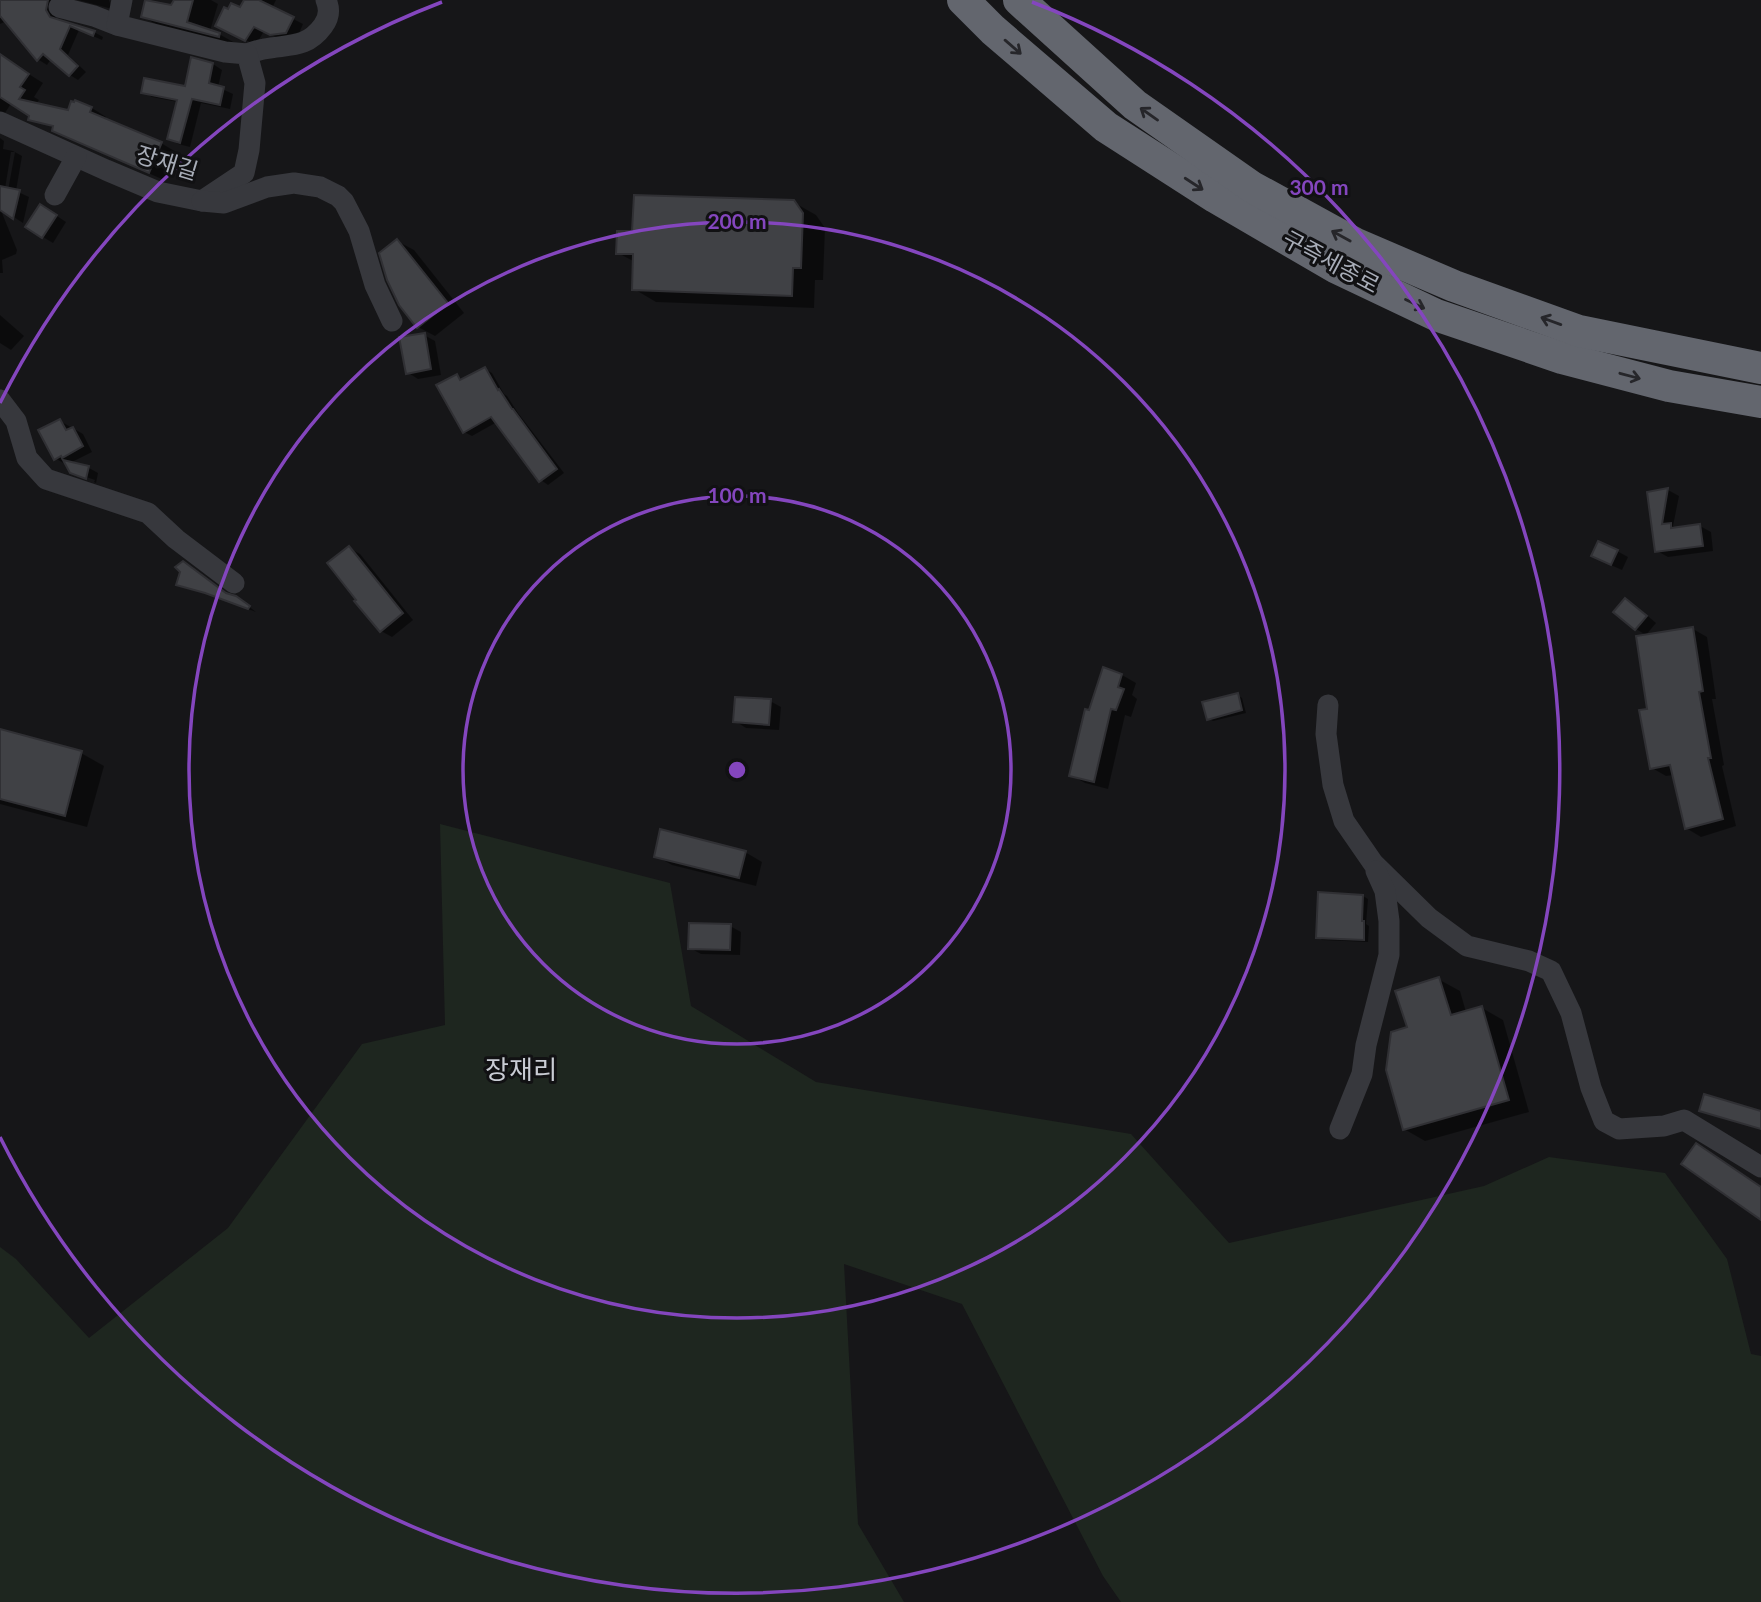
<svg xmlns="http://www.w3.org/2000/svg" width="1761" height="1602" font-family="Lato,'Noto Sans KR',sans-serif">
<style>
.green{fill:#1e261f}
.shadow{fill:#0007;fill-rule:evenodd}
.building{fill:#404145;stroke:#303034;stroke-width:2}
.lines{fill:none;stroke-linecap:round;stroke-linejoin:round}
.minor{stroke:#37383d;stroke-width:21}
.highway{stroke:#63666e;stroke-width:32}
.oneway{stroke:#26262a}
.ring{fill:none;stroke:#8446be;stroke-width:3.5}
.labels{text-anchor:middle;stroke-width:6;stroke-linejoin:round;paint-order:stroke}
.street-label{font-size:23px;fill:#a8adb8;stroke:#111113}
.quarter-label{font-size:26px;fill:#c9ccd4;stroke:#111113}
.centre{fill:#8446be;stroke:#111113;stroke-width:3.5}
.ring-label{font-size:21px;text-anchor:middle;font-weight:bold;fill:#8446be;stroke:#111113;stroke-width:6;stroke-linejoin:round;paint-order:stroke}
</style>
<rect width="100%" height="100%" fill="#161618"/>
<polygon class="green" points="440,824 670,883 691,1006 816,1082 1131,1134 1229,1243 1484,1186 1549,1157 1665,1173 1727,1259 1751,1354 1761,1356 1761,1602 1121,1602 1103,1576 962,1304 844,1264 858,1524 904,1602 0,1602 0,1247 16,1259 89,1338 228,1228 362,1044 445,1025"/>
<g class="shadow">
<polygon points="0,0 63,0 55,16 58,22 94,32 103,37 102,40 79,30 68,55 86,72 78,80 70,75 51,59 47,65 39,60 11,26 13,18 0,24"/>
<polygon points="78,0 109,0 112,9"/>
<polygon points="176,0 211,0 218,4 210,31 219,34 242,47 165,29 143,17 172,7"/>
<polygon points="246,0 276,0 272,8 303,24 297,38 282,40 264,31 256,45 227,31"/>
<polygon points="0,56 43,83 34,97 39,100 36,104 69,112 76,102 92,108 106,117 105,120 161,143 176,152 164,180 69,138 12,102 3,116 0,115"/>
<polygon points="213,64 222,70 218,87 233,94 230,109 201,103 190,147 178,144 169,138 178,102 152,97 143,92 186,88"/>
<path d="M0,138l4,3 -1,8 10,2 9,5 -6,35 13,6 -6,26 -23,-15 17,42 -1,4 -14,6 1,13h-3zM11,152h4l-8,44 -3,-1z"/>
<polygon points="793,202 816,215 825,228 823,280 815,280 814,308 656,302 634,289 635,262 618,253"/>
<polygon points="51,212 66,222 53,243 43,237"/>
<polygon points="397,241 414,250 464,313 435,336 418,327"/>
<polygon points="0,315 24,336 11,350 0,343"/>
<polygon points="424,335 435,341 441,375 418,379 407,372"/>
<polygon points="485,369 492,373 504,394 507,396 518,413 564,473 548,485 541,480 497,422 472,436 464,432 457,376 464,380"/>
<polygon points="60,421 83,434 92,452 70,463 89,468 98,473 96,483 94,482 95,480 77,474 67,463 65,464 55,458"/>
<polygon points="1668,490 1679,496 1673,526 1677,529 1700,526 1711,532 1713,551 1668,557 1657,551 1649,493"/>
<polygon points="349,548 360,554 413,620 392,637 381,631"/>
<polygon points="1617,551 1628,557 1622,570 1604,562"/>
<polygon points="178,584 228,596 243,602 256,612 214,596 185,588"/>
<polygon points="1625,600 1636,606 1656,623 1646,635 1636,629"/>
<polygon points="1693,629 1707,637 1716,699 1712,699 1724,765 1722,766 1736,826 1701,837 1686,828 1674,775 1666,776 1652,768 1649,710"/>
<polygon points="1104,670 1122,675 1136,683 1132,695 1137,699 1131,717 1125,715 1108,789 1085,783 1071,775"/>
<polygon points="1237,695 1242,698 1246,713 1213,721 1208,718"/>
<polygon points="770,701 781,707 779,730 746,728 735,721"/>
<polygon points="0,731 81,753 104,766 87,827 0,804"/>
<polygon points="745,852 762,862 756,886 672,865 656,856"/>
<polygon points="1319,894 1363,896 1368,899 1366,924 1369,926 1368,942 1322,940 1317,937"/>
<polygon points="730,926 741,932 740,955 701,954 690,948"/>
<polygon points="1438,979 1460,991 1466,1012 1482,1008 1503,1020 1529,1112 1425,1141 1404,1129 1409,1028"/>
</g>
<g class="building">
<polygon points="0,0 48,0 46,10 50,17 95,31 93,36 70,26 60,49 78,66 69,76 43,54 37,61 0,16"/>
<polygon points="145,0 171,5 174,0 193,0 187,22 220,33 219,37 141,17"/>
<polygon points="244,0 259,0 294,17 286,33 270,35 254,27 245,41 215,26 224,7 228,9 231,3 240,7"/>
<polygon points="0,54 29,74 20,87 25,90 19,99 68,110 71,101 74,102 75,100 92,107 90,112 162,142 149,173 52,131 53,126 28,120 29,116 0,97"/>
<polygon points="191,57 213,63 209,83 224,87 220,105 192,99 180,143 167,139 177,100 141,93 144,78 185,86"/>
<polygon points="0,186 20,190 13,219 0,210"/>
<polygon points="634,195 794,200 803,213 801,268 793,268 792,296 632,290 633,254 616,254 617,231 632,231"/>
<polygon points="40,204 57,215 42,238 25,227"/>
<polygon points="397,239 448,303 417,328 399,305 387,280 379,253"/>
<polygon points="425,333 431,369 406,374 399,337"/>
<polygon points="485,367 498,390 499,389 512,409 513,409 557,469 539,482 491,417 463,433 436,385 457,374 460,380"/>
<polygon points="60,419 66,430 73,427 83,446 62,458 61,456 54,460 38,430"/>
<polygon points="63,460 89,466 86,479 70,473"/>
<polygon points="1668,488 1662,524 1671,523 1671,528 1700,524 1703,546 1655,552 1647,492"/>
<polygon points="1598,541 1618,550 1611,565 1591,556"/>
<polygon points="349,546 403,613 380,632 354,601 356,600 327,563"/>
<polygon points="183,561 226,593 236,596 250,606 248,609 205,593 176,585 180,572 175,567"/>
<polygon points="1625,598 1647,616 1635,630 1613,612"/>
<polygon points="1693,627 1703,691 1699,692 1711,758 1708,758 1723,819 1685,829 1670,765 1650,769 1639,710 1647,709 1636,636"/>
<polygon points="1103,667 1122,674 1118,687 1124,689 1116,710 1111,709 1094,782 1069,776 1085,709 1089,710"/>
<polygon points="1238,693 1242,710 1207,720 1202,702"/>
<polygon points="735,697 771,699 769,725 733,722"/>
<polygon points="0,729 82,751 65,816 0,799"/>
<polygon points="660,829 746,851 739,878 654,857"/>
<polygon points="1318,892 1363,895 1362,921 1364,921 1364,940 1316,938"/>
<polygon points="689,923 731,924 730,950 688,949"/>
<polygon points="1439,977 1451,1015 1482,1006 1509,1100 1403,1130 1386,1070 1391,1032 1407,1027 1395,991"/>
<polygon points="1704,1094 1761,1111 1761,1129 1699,1111"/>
<polygon points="1696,1143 1761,1187 1761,1220 1681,1164"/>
</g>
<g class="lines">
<g class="minor">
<polyline points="59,7 94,16 117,25"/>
<path d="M247,54c6,-2 11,-4 17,-5 25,-5 42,0 59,-23 6,-8 7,-17 3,-26"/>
<polyline points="0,122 106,170 158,192 202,201 244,173 249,150 255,83 247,54 225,52 117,25 122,0"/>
<polyline points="55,195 76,157"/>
<polyline points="202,201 224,203 267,187 294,183 320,187 338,196 344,202 359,231 375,285 392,321"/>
<polyline points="0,400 16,421 27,458 46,479 148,513 176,539 234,583"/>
<polyline points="1328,705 1326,734 1333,785 1344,821 1373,863 1429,918 1467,946 1529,961 1551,971 1571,1013 1591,1088 1604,1121 1619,1129 1664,1126 1684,1120 1761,1167"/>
<polyline points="1340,1129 1362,1074 1366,1045 1389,955 1389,921 1385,891 1376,871"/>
</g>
<g class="highway">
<polyline points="963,0 993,30 1106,127 1215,197 1335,267 1436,315 1562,358 1669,386 1761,402"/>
<polyline points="1019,0 1135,105 1252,187 1356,244 1454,286 1579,331 1761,368"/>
</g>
</g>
<defs><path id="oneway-shaft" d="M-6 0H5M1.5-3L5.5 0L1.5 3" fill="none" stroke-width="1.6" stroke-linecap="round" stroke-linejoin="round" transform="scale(1.75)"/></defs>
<g class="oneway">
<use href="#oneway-shaft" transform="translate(1013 47) rotate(41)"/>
<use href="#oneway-shaft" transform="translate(1149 114) rotate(-145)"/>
<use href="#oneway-shaft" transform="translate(1194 184) rotate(33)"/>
<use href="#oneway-shaft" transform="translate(1341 236) rotate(-151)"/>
<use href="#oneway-shaft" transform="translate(1415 304) rotate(25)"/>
<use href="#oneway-shaft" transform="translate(1551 321) rotate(-160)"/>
<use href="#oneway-shaft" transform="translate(1630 376) rotate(15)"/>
</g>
<g class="ring">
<circle cx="737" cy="770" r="274"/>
<circle cx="737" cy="770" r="548"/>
<path d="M0 403A823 823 0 0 1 442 2M1032 2A823 823 0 1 1 0 1137"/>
</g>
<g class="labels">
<g class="street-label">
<text transform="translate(167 163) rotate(17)" y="8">장재길</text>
<text transform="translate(1331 262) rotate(28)" y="8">구즉세종로</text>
</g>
<g class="quarter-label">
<text x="521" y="1079">장재리</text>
</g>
</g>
<circle cx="737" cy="770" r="10" class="centre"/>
<g class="ring-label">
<text x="1319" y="195">300 m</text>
<text x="737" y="229">200 m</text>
<text x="737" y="503">100 m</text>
</g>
</svg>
